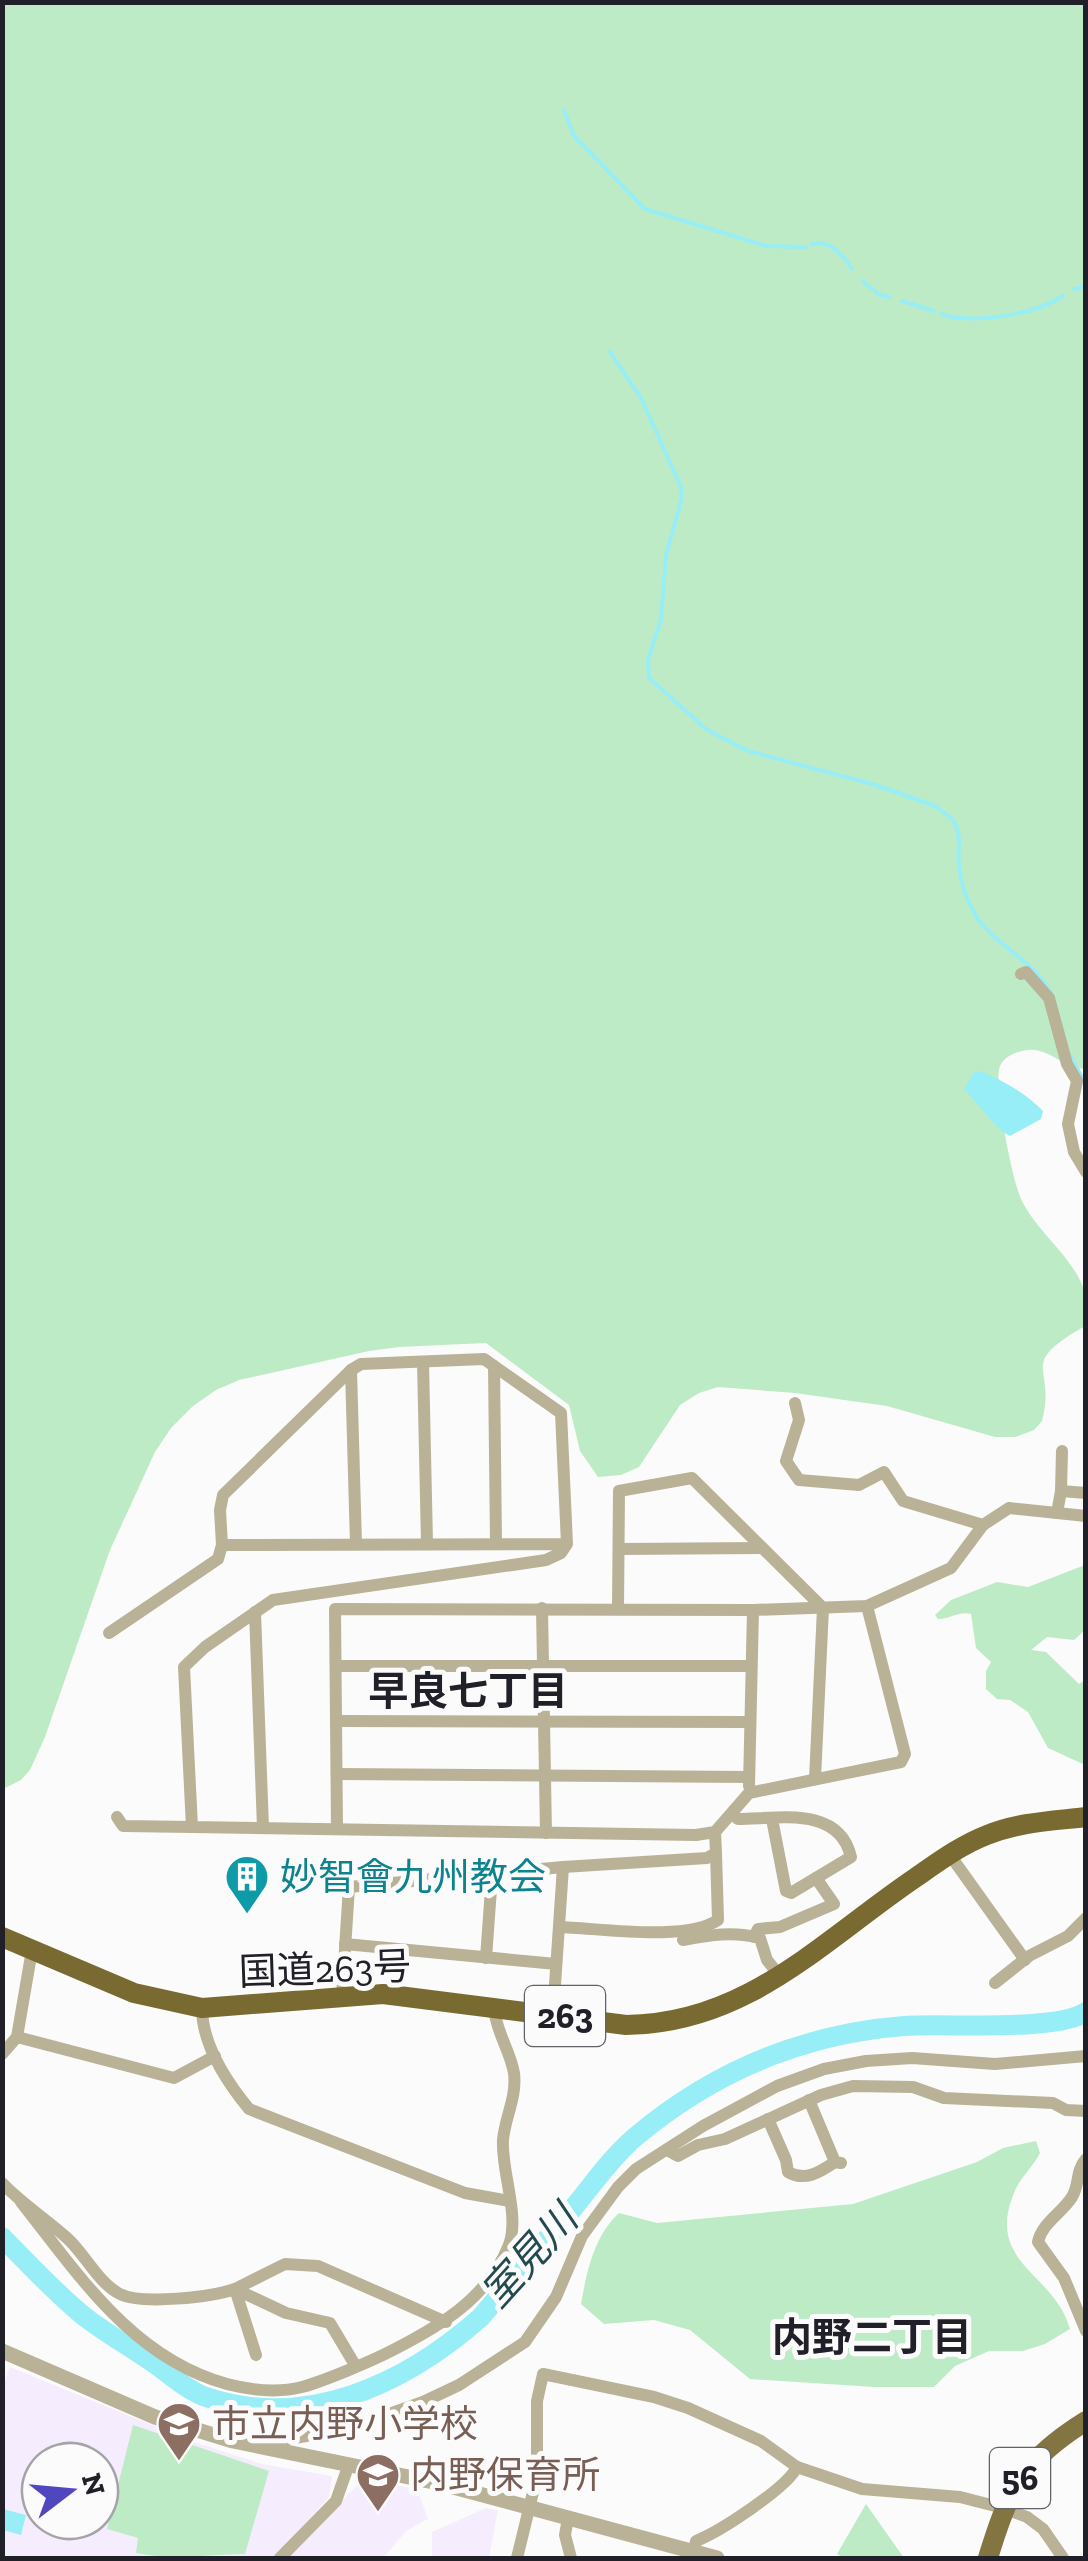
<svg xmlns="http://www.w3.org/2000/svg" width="1088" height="2561" font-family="'Zilla Slab','Noto Sans JP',serif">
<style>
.education{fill:#f5edfe;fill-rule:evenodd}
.green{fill:#bdebc5}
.water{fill:#98eef7}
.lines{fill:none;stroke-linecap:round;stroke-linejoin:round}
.stream{stroke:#98eef7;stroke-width:4}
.river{stroke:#98eef7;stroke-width:20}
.minor{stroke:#b9b297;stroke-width:12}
.tertiary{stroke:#b9b297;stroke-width:15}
.primary{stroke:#827542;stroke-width:20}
.trunk{stroke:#786a30;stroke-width:20}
.labels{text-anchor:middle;stroke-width:10;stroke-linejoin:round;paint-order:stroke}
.shield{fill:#fbfbfb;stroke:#626268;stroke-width:2.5}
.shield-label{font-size:35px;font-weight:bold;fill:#212029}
.culture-label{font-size:38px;fill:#0d838f;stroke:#fbfbfb;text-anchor:start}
.street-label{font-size:38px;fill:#212029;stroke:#fbfbfb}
.education-label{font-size:38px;fill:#785e54;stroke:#fbfbfb;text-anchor:start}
.neighbourhood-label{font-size:40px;font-weight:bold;fill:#212029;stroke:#fbfbfb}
.water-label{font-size:40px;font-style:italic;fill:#234b4f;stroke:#fbfbfb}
</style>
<rect width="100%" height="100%" fill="#fbfbfb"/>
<g class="education">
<path d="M10,2367l181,74 71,23 70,12 -3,21 -54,61 -272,-2 -1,-166zM40,2461h60v60h-60z"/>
<polygon points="363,2479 417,2489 428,2519 406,2531 383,2558 286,2558"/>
<polygon points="486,2508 498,2510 489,2558 432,2558 432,2532"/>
</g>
<g class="green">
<path d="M3,3h1082v1066c-22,-1 -36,-21 -57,-19 -11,1 -27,7 -29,20 -4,21 13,109 22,129 15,32 49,55 62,88 5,12 3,27 2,39 -70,40 -28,39 -43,95l-8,9 -19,7h-20l-108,-31 -92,-13 -77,-6 -19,6 -19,12 -41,62 -18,8 -23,2 -18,-26 -11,-46 -83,-62 -87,4 -30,4 -130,29 -23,10 -23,16 -22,22 -16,24 -45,98 -65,187 -15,33 -9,10 -18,9z"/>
<path d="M1085,1565v65l-11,10 -27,-3 -16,13 15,2 33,32 6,-4v85l-37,-17 -20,-36 -18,-12 -13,-1 -11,-10v-18l5,-9 -15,-14 -5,-34c-13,-3 -20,5 -33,5l-3,-4 16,-15 46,-18 31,5z"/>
<path d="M1036,2141l4,12c-7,14 -21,26 -26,40 -29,71 40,79 56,136l-25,15 -22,7h-34l-34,15 -21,21h-60l-124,-8 -60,-49 -36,-10 -50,4 -23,-20c6,-33 13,-68 38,-91l38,10 196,-19 124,-42 26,-14z"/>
<path d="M133,2425l136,46 -24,83c-37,0 -71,7 -109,-1l2,-15 -31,-9z"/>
<polygon points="866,2504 904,2558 844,2558 837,2554"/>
</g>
<g class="water">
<path d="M980,1071c23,9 45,22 63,40l-2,8 -31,17c-13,-5 -35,-36 -46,-47l9,-16z"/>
<polygon points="3,2509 26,2515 21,2535 3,2530"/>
</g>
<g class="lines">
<g class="stream">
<polyline points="564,110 574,136 645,209 766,246 806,247"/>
<path d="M812,244c19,-4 30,10 40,25"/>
<polyline points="863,281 878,294 889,297"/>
<polyline points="1074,289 1086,286"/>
<polyline points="902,301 934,311"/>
<path d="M941,314c32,11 95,0 122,-18"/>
<polyline points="610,352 641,398 681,487 682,498 666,555 661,619 648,660 649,678 706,729 748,751 876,785 935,806 951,818"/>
<path d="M953,820c10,17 4,27 6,45 1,17 8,36 17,51 19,30 59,45 75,77"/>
<polyline points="1070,1055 1086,1085"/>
</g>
<path class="river" d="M2,2237c27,27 53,56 83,80 22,17 47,31 70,47 16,11 33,27 51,33 101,34 200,-14 274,-79 32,-37 63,-74 94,-111 19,-23 37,-49 60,-69 78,-66 168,-104 270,-112 42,-3 151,6 182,-14"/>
<g class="minor">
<polyline points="1021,974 1026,972 1049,998 1067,1064 1077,1081 1068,1124 1074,1152 1086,1172"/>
<polyline points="423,1362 427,1543"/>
<polyline points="494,1366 496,1543"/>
<polyline points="351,1370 356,1544"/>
<polyline points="795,1403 799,1420 786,1461 799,1480 859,1485 884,1472 903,1501 983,1525"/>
<polyline points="1061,1491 1062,1451"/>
<polyline points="1057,1513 1061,1491 1086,1493"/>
<polyline points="567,1544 222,1545 220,1510 223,1495 351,1370 361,1364 484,1359 561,1413 567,1544 561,1553 546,1560 273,1600 205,1647 184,1667 192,1827 696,1835 715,1832 749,1793 901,1762 905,1754 867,1606"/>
<polyline points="619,1549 762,1548"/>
<polyline points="542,1608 546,1833"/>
<polyline points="618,1608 619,1491 692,1478 823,1608 815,1779"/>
<polyline points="255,1612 263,1828"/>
<polyline points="109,1633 218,1559 222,1545"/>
<polyline points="336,1666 751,1666"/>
<polyline points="337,1721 749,1722"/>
<polyline points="337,1774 749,1777"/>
<polyline points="749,1786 753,1610"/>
<path d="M732,1813l6,6c39,0 101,-14 113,38l-60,36 -5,-2 -14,-72"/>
<polyline points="117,1817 123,1826 192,1827"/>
<polyline points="337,1829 335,1609 753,1610 867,1606 951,1568 983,1525 1009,1508 1086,1516"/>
<polyline points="950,1855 1025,1960"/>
<path d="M559,1927c40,1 126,15 159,-7l-2,-67"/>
<polyline points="754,1937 758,1929 780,1927 834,1904 816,1878"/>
<path d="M683,1940c27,-5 50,-9 77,-2l7,22 12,15"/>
<polyline points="345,1944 556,1964"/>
<polyline points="486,1958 492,1875"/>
<polyline points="995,1983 1029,1956 1068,1936 1086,1918"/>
<polyline points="342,1995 349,1887 563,1867 707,1858 716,1853 715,1832"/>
<path d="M202,2008c0,37 24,73 47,101l216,84 45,8"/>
<polyline points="553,2014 563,1867"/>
<polyline points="17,2037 174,2078 215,2056"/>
<polyline points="2,2054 17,2037 32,1950"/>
<polyline points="809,2100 835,2162 841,2163"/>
<path d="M768,2119l18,41 2,12c17,10 32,0 47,-10"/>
<polyline points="667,2150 678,2156 698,2145 725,2139 821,2095 853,2086 913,2087 944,2098 1053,2103 1066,2110 1086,2111"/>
<path d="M1086,2159c-11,13 -6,25 -14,38 -10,16 -30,26 -34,45l26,36 22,53"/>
<path d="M2,2183c20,21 44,36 65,55 18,16 31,45 53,56 22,11 92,3 115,-5l51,24 44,10 25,42"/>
<path d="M21,2202c58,73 111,156 206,182 23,6 51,9 75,3 22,-6 70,-26 91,-37 47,-24 95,-52 116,-105 11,-30 -8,-74 -6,-105 2,-23 14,-43 11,-67 -4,-23 -18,-41 -20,-65"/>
<polyline points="256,2355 235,2289 285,2264 318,2266 446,2322"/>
<polyline points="267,2449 271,2442 347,2429 423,2402 459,2385 525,2342 556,2297 582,2236 618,2187 636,2169 703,2126 777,2086 824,2069 866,2061 912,2058 995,2064 1086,2056"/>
<polyline points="568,2518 565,2535 571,2558"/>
<path d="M694,2552l2,-11c23,-9 91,-53 101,-74"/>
<polyline points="280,2558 336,2501 349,2464"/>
<polyline points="517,2558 537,2476 537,2401 543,2374 654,2397 688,2408 761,2441 797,2467 862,2489 960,2497 1003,2508 1027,2517 1043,2529 1063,2558"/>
</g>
<polyline class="tertiary" points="2,2351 155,2417 233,2441 438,2483 717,2558"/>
<path class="primary" d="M988,2558c21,-69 35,-98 98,-137"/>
<path class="trunk" d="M2,1937l132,56 68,15 181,-14 243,31c120,-1 195,-83 289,-147 23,-16 46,-33 72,-43 32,-13 65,-14 99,-18"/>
</g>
<defs>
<symbol id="building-pin" viewBox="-11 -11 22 30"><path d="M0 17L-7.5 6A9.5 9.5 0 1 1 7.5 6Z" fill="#0f9aa8" stroke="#fbfbfb"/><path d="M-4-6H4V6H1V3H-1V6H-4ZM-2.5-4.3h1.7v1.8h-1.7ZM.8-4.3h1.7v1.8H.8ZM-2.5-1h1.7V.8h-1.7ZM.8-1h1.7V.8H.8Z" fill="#fff"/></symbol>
<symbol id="school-pin" viewBox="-11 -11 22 30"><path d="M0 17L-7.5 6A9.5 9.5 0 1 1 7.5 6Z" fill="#8d6e63" stroke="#fbfbfb"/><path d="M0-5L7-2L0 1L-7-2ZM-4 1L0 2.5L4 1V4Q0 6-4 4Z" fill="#fff"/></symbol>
</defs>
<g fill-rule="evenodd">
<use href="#building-pin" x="222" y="1852" width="50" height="68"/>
<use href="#school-pin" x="154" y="2399" width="50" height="68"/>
<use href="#school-pin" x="353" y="2450" width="50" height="68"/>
</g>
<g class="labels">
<g class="shield">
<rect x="525" y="1986" width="80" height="60" rx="8"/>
<rect x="990" y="2448" width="60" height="60" rx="8"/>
</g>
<g class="shield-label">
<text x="565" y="2028">263</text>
<text x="1020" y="2490">56</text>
</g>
<g class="culture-label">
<text x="280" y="1890">妙智會九州教会</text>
</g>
<g class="street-label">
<text transform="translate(325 1969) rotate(-2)" y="13">国道263号</text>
</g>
<g class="education-label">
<text x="212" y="2437">市立内野小学校</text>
<text x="410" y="2488">内野保育所</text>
</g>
<g class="neighbourhood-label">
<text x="468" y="1705">早良七丁目</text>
<text x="872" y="2351">内野二丁目</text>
</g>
<g class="water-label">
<text transform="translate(529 2256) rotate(-48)" y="14">室見川</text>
</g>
</g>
<rect width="1088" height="2561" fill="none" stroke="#212029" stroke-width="10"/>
<g transform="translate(70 2491) rotate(74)"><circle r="48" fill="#fbfbfb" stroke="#a4a3a7" stroke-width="2.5"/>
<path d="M0-8L18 38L0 25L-18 38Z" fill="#5046bd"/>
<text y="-15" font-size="28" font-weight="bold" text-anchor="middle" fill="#212029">N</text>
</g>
</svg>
